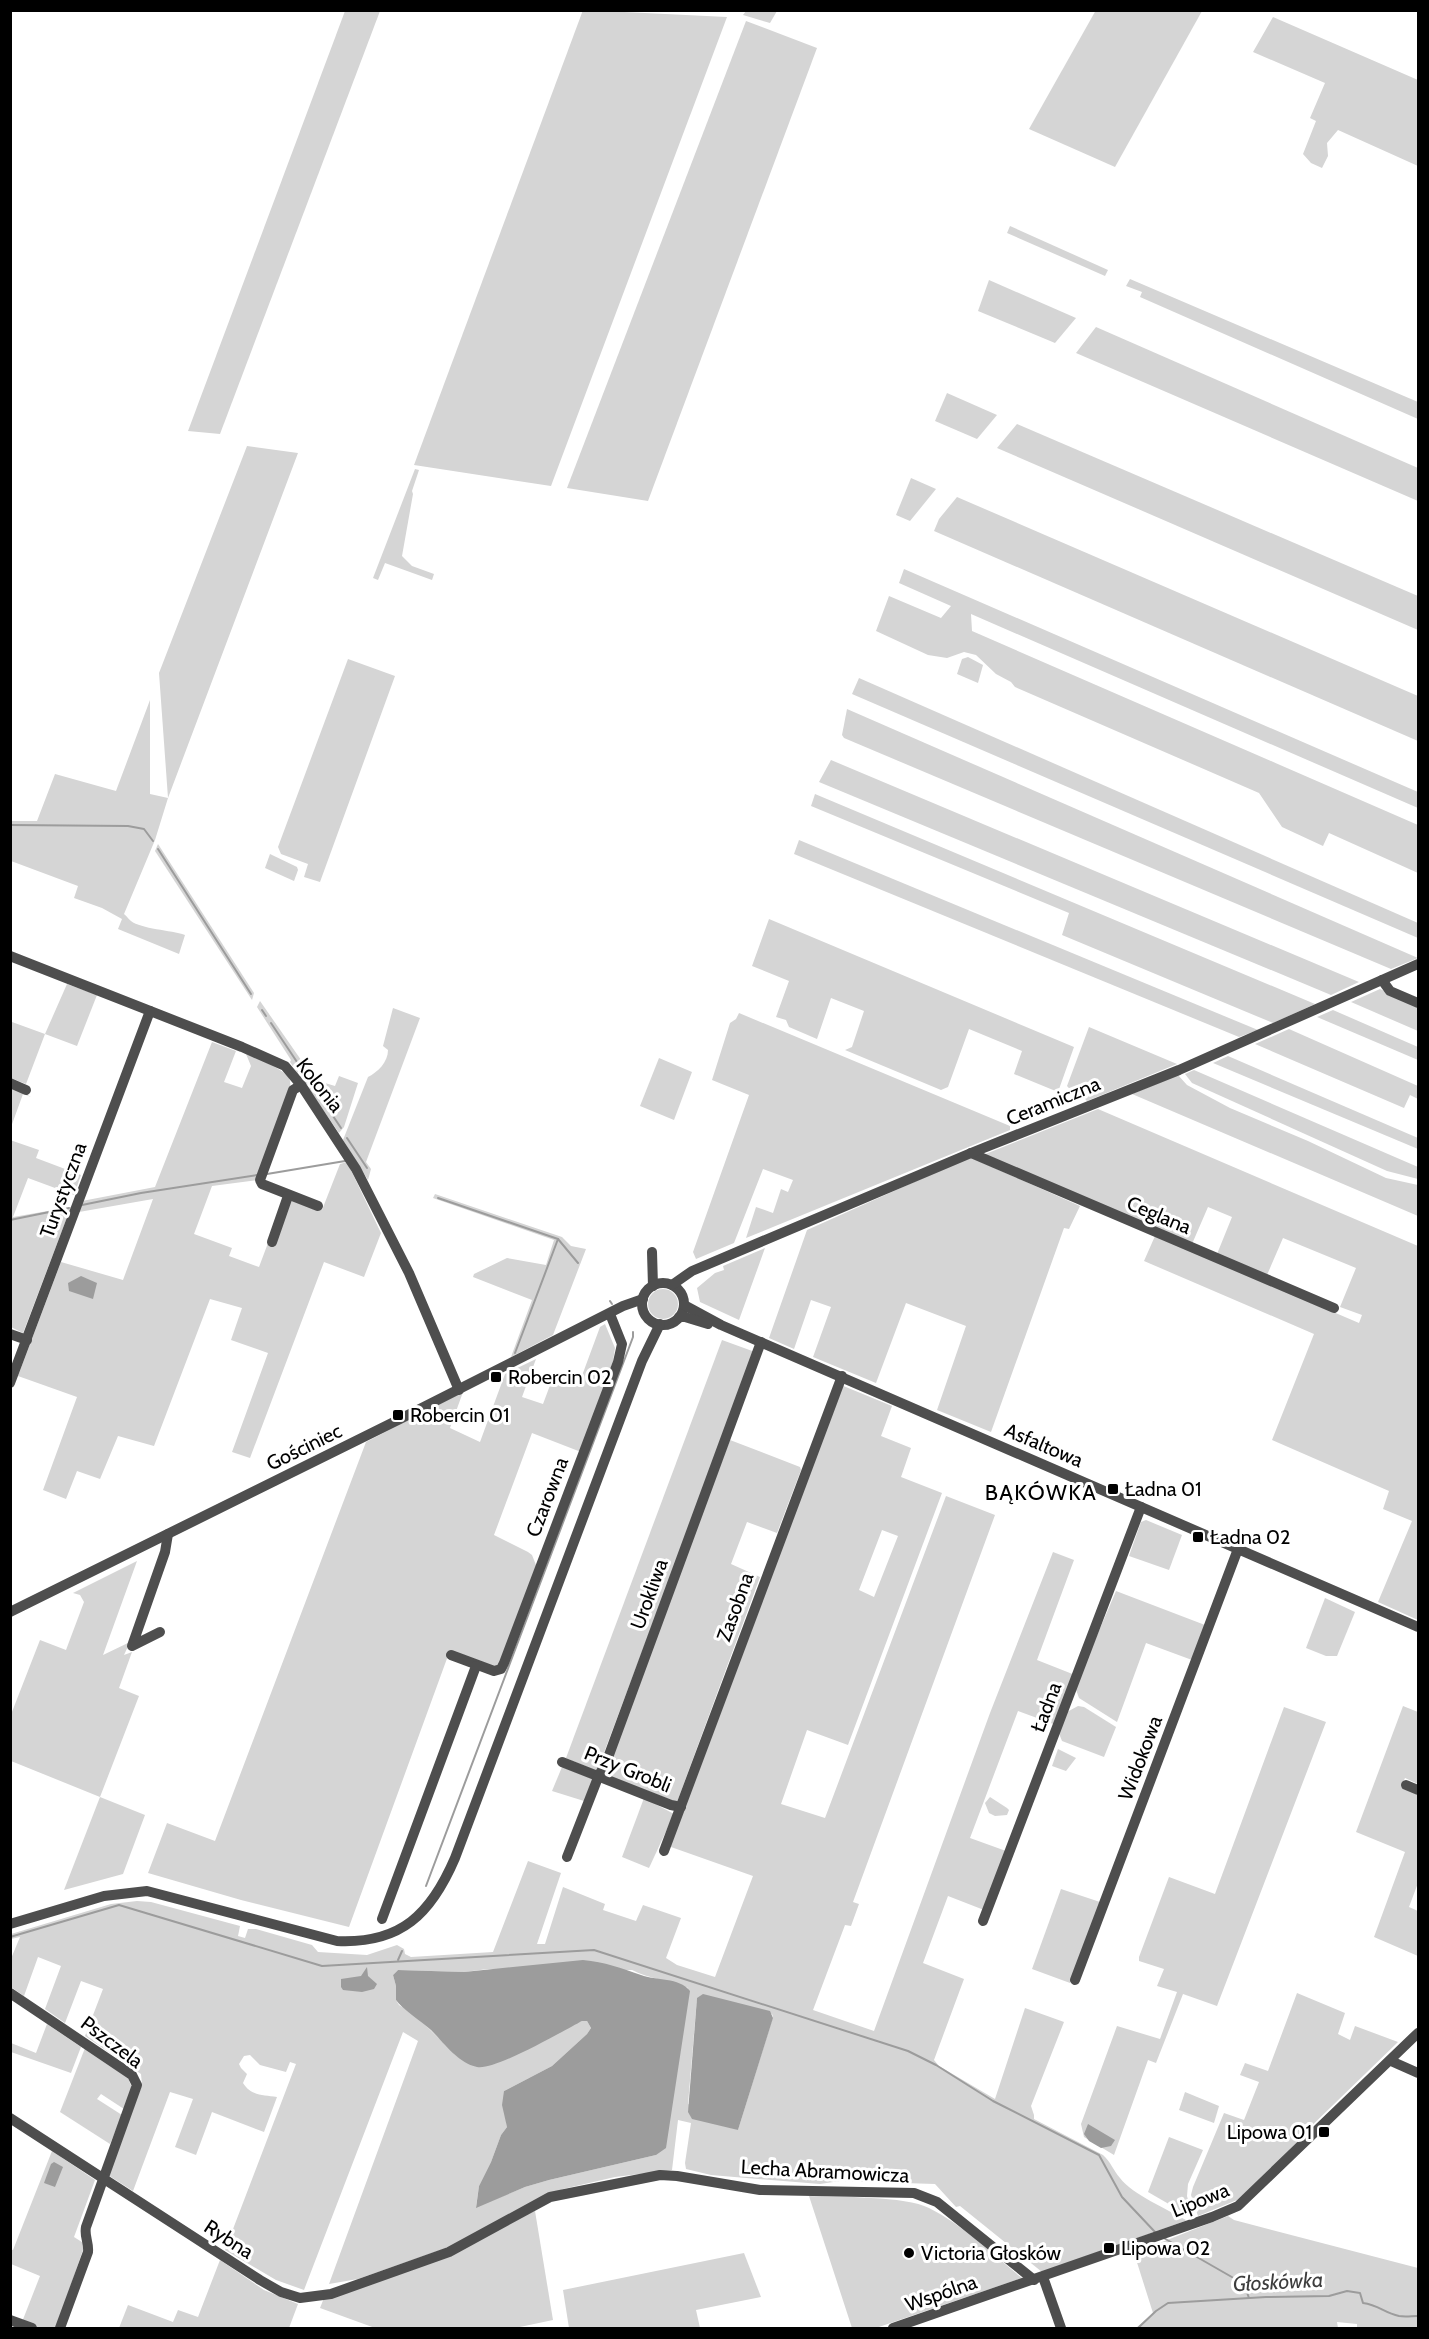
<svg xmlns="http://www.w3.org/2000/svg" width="1429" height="2339" font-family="Cabin,sans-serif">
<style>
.green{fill:#d5d5d5;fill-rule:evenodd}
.water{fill:#9c9c9c}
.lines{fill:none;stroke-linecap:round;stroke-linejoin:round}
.stream{stroke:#9c9c9c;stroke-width:2}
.minor{stroke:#4e4e4e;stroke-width:10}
.poi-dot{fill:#000;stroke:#fff;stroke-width:2}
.labels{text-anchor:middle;stroke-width:6;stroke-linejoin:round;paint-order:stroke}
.street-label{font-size:20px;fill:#000;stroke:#fff}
.poi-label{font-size:20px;fill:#000;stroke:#fff;text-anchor:start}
.water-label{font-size:21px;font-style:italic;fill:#3d3d3d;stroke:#fff}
.quarter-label{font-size:22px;letter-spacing:1.5px;fill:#000;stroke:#fff}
</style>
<rect width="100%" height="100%" fill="#fff"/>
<g class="green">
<polygon points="583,10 727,17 551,486 414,465"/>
<polygon points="1096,10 1202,11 1115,167 1029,129"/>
<polygon points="345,11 380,11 220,434 188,431"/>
<polygon points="746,11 746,10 777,11 770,23 743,15"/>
<polygon points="1273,17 1418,80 1418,166 1338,130 1327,143 1328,156 1322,168 1311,163 1303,154 1316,121 1310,118 1325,83 1253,52"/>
<polygon points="746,21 817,48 648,501 567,488"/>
<polygon points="1010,226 1108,270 1105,276 1007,233"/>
<polygon points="1130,279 1418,402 1418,419 1140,297 1142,292 1126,286"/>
<polygon points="989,280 1076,318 1055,343 978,311"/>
<polygon points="1096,327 1418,468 1418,501 1076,353"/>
<polygon points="947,393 997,415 977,439 935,421"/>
<polygon points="1017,424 1418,596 1418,630 997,448"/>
<path d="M247,446l51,7 -130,345 -13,42 -31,74c3,2 4,5 7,7 10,8 40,9 54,14l-6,19 -61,-25 4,-10 -20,-11 -28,-10 4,-12 -67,-25v-40h26l18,-47 61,17 34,-91v94l18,4 -9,-125z"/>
<polygon points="415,469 419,470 412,491 413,494 402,556 412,566 434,574 432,580 385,563 378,580 373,578"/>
<polygon points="911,478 936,489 910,521 896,515"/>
<polygon points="957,497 1418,696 1418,741 934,531 939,519"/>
<polygon points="904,569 1418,792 1418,808 971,614 972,631 1418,825 1418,873 1329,833 1323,846 1282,827 1259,793 1015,687 1011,682 996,674 976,655 964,652 947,658 928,655 876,631 889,596 941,618 951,606 899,583"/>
<polygon points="968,657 983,665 978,683 957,674 962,659"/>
<polygon points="348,659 395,676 320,882 304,877 308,864 281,854 278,847"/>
<polygon points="859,678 1418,923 1418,938 852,694"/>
<polygon points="847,709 1418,958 1391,969 844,738 842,735"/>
<polygon points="831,760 1359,982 1331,995 819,782"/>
<polygon points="815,794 1315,1004 1273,1023 1062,935 1069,913 811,806"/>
<polygon points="799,840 1258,1030 1239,1037 794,854"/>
<polygon points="158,844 254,993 252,1000 155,851"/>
<polygon points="270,854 297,867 298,870 294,881 265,868"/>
<polygon points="769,919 1074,1047 1058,1092 1014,1074 1022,1051 969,1029 948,1087 941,1090 845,1050 852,1047 864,1011 831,998 817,1039 789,1027 786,1020 776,1017 789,981 752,966"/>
<polygon points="67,984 97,995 77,1046 45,1034 26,1084 11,1078 12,1022 45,1034"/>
<polygon points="1380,989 1418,1006 1418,1031 1351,1002"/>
<polygon points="260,1001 315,1080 335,1086 339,1076 358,1083 344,1127 339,1133 290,1062 291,1060 257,1007"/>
<path d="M393,1008l27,10 -54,144 5,7 -3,11 -25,-40 25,-63c10,-5 20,-15 20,-27l-5,-4z"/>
<polygon points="1333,1010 1418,1047 1418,1060 1317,1017"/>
<polygon points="739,1013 1010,1126 1010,1130 746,1238 756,1207 773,1213 781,1189 788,1192 793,1180 763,1169 734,1243 696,1259 693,1252 749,1095 712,1080 730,1023 736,1019"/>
<path d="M1089,1027l88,37 -90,37c-5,-7 -15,-8 -20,-15z"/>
<polygon points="1289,1029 1418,1086 1418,1099 1410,1095 1404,1108 1255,1044"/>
<path d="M212,1042l24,9 -12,31 18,6 9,-22 -5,-12c11,4 37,15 43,24 3,6 0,13 -1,19l-30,83 -46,6 -18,48 38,14 -3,8 30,11 9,-24 22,-43 32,10 18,-46 7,-2 34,71 -17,44 -40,-15 -74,196 -18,-6 36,-99 -37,-13 11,-32 -32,-9 -56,147 -36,-10 -18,43 -23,-8 -11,28 -23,-9 34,-93 -59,-21 43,-114 62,18 30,-81 -74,13 3,-11 73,-14z"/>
<polygon points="1228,1056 1418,1138 1418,1149 1213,1063"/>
<polygon points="659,1058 692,1072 674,1120 640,1106"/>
<polygon points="1194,1070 1418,1167 1418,1179 1387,1171 1192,1083 1185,1074"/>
<polygon points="1178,1075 1187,1085 1230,1108 1308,1141 1386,1178 1418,1185 1418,1216 1132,1094"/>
<polygon points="11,1086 31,1097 23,1094 11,1127"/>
<polygon points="1098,1109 1418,1246 1418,1620 1378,1602 1412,1521 1383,1509 1389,1491 1272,1440 1314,1334 1144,1261 1155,1236 1359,1323 1362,1315 1340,1307 1356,1268 1283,1238 1267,1275 1217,1254 1232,1217 1208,1207 1192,1244 983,1155"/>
<polygon points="10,1140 39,1150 36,1158 81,1175 74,1195 28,1178 13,1217 71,1207 23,1333 11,1327"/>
<polygon points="970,1157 1080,1206 1069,1229 1064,1228 991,1432 937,1410 966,1326 906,1303 876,1383 813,1357 831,1307 811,1300 794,1349 769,1338 807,1230"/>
<polygon points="435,1194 562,1237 571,1246 586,1249 553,1335 511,1357 532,1300 473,1277 474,1274 507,1258 546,1265 554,1240 433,1198"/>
<polygon points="765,1248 739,1320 700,1302 697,1288 715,1273 724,1270 723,1266"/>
<circle cx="663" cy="1304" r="15"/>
<polygon points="605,1324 615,1348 613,1361 581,1452 532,1433 494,1535 528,1552 532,1555 538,1570 501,1666 494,1669 449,1653 349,1927 241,1900 148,1873 167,1823 215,1841 366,1442 463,1392 450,1428 480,1442 505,1374 536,1359 522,1397 543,1404 555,1372 580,1381 600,1327"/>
<polygon points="722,1340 755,1352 597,1771 566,1758"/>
<path d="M841,1385l51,21 -11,30 30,12 -10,29 41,16 -94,252 -41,-15 -26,74 44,14 121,-322 49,19 -142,387 6,2 -8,22 -6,-1 -32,85 61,21 116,-318 63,-161 21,8 -37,100 38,15 -19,50 -38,-14 -48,127 36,13 -22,59 -36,-14 -25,67 41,16 -30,81 5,6 56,33 30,-91 39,14 -33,84 3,9v4l69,36c8,7 10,15 17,23 13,17 47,31 66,42l-1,1 -143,51 -82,-66 -4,1 -21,-23 -95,-3 -20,3 -109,-9 -25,-6 -1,-6 6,-40 -13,-3 -6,50 -57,7 -52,12 -114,58 -91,32 -29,5 89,-243 -15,-9 -99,258 -28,-10 -51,-30 71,-186 -6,-2 -4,10 -26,-7 -10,-10 -6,1 -5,8 2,4 6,6 -4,9c8,13 20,12 34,14l-13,35 -52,-20 -16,43 -21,-8 18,-48 -23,-7 -37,99 -25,-16 34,-90 -1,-11 -56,-38 18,-47 -22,-8 -16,42 -20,-14 16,-43 -23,-9 -14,39 -13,-9 -1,-26 10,-24 -9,2v-5l100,-30 26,-3 14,1 89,24 -2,10 7,2 3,-9h8l56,16 6,7 49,3 30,-10 7,4 1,5 6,3 82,-5 35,-91 33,12 -24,71h8l18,-57 42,17 -2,6 33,11 7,-16 38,13 -15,40 11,7 38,12 38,-101 -82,-29v-3zM882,1530l16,6 -24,61 -15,-7zM488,1969l144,1c17,9 37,10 56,18l-32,167 -107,25 -24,7 -49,20 3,-21 12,-24 10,-27 6,-8 -3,-36 48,-25 35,-32 4,-6 -4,-7h-5l-123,37 -43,-42 -17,-11 -3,-5v-14l-3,-11 5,-5 66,2zM697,1998l75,16 1,3 -35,113 -50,-26z"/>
<polygon points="730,1440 800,1467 801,1470 777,1533 747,1522 731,1564 760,1577 677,1802 606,1775 604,1772"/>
<polygon points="1146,1520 1182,1535 1169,1570 1129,1556 1141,1522"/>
<polygon points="137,1561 103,1655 130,1642 124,1655 132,1652 119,1688 139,1696 100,1797 145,1815 123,1874 64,1890 100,1797 11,1761 10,1717 40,1640 66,1650 84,1602 80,1595 73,1593"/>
<polygon points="1116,1591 1205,1625 1192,1660 1146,1643 1117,1722 1079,1698 1075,1687"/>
<polygon points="1325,1598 1355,1612 1337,1656 1326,1656 1306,1648"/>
<polygon points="1078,1706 1084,1707 1116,1727 1104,1757 1062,1741 1058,1731 1067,1712"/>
<polygon points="1403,1706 1418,1712 1418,1784 1405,1778 1401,1787 1418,1795 1418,1883 1409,1907 1418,1911 1418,1956 1374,1937 1405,1852 1356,1832"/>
<polygon points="1284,1707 1326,1722 1217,2006 1183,1994 1156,2063 1148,2060 1114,2155 1084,2137 1081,2124 1117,2026 1160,2039 1177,1992 1157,1986 1164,1969 1139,1961 1139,1957 1169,1877 1215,1894"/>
<polygon points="1058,1749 1076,1758 1066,1771 1052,1766"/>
<polygon points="562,1767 593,1779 584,1801 552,1791"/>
<polygon points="990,1797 1007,1808 1009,1810 1007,1815 995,1816 989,1813 985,1803"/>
<polygon points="644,1798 674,1814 649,1868 622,1857"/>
<polygon points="1061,1889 1100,1902 1070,1983 1032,1969"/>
<polygon points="1297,1993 1345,2013 1338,2034 1350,2040 1355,2026 1398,2042 1298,2139 1301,2142 1237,2200 1198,2216 1191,2195 1193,2187 1224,2113 1244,2120 1259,2082 1240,2075 1245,2063 1268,2071"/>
<polygon points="47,2024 81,2047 71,2073 11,2052 11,2043 36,2053"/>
<polygon points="85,2048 128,2078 132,2088 124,2109 101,2094 97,2099 122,2115 110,2144 60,2112"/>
<polygon points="1185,2092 1219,2106 1214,2123 1179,2110"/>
<polygon points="1169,2137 1203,2150 1188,2184 1187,2196 1193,2218 1148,2192"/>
<polygon points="52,2151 95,2180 74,2237 85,2244 57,2325 55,2328 39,2328 22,2322 40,2276 11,2264 10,2249 13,2250"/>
<path d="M809,2196c29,1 97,0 120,12 34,17 64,47 93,70l-146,50h-24z"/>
<polygon points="535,2211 553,2320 515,2328 375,2328 320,2308 324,2298"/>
<polygon points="1228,2216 1234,2220 1418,2268 1418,2328 1357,2328 1357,2324 1337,2322 1338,2328 1136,2328 1153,2313 1134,2253"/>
<polygon points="744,2253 761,2297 696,2310 700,2328 569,2328 563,2290"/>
<polygon points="220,2260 264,2290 298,2304 289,2328 119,2328 128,2305 173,2322 178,2310 198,2317"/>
</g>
<g class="water">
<polygon points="81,1276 97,1283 93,1299 69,1291 68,1283"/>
<path d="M583,1960c22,2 38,8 58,15 15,6 38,2 49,16l-24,157 -10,7 -107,25 -24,7 -49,21 3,-22 12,-24 10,-27 6,-8 -5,-22 2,-14 48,-25 35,-32 4,-6 -4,-7h-5c-19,10 -88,50 -105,46 -19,-4 -33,-24 -46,-37 -10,-9 -29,-21 -35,-30v-14l-3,-11 5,-5 66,2z"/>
<polygon points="367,1967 368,1976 377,1984 374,1989 362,1992 343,1990 341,1987 341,1979 361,1976"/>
<polygon points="703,1994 770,2011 773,2018 738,2130 692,2119 688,2112 697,1998"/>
<polygon points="1088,2124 1115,2140 1111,2146 1101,2148 1089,2141 1084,2134"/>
<polygon points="54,2162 63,2167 55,2187 44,2183 51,2164"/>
</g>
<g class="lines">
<g class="stream">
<polyline points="10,825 128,826 144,829 153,841"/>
<polyline points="158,849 251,994"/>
<polyline points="262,1010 266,1016"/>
<polyline points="271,1023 341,1128"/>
<polyline points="347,1138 367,1168"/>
<polyline points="267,1174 345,1161"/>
<polyline points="438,1198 558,1239 578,1263"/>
<polyline points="82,1205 141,1193 257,1175"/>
<polyline points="10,1220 69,1208"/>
<polyline points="610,1301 612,1304"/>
<polyline points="515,1353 558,1239"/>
<polyline points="426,1886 633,1337 633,1332"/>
<polyline points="10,1937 119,1905 322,1966 594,1950 908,2051 936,2065 993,2101 1099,2155 1122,2197 1155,2232"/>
<polyline points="398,1960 402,1951"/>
<polyline points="1162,2237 1244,2284 1249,2298"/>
<path d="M1138,2328l18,-17 12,-8 98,-6 63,-1 18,-5 13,2 3,10c16,2 21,10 36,13 6,1 13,0 19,0"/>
</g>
<g class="minor">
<polyline points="10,956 242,1047 285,1066 301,1085 356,1169 409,1273 459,1390"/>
<polyline points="1382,980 1390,991 1418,1003"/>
<polyline points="10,1083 26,1090"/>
<polyline points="301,1085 293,1090 260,1180 262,1184 318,1206"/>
<polyline points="971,1153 1334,1308"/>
<polyline points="272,1242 288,1196"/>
<polyline points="652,1252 653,1286"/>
<circle cx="663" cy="1304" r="21"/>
<polyline points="672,1285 692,1271 971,1153 1179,1070 1418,964"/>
<polyline points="684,1305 721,1325 1418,1627"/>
<polyline points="679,1317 685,1317 708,1324"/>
<polyline points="10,1334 27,1340"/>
<polyline points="10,1383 150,1011"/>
<polyline points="10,1612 400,1419 623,1306 643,1299"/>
<polyline points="160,1632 132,1646 165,1552 168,1534"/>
<polyline points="451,1655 494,1671 501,1669 504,1663 618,1362 622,1344 610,1314"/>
<polyline points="562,1762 671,1805 681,1807"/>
<polyline points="1406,1785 1418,1790"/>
<polyline points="664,1851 842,1376"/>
<polyline points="567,1857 599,1775 606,1763 761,1342"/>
<polyline points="382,1919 476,1666"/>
<polyline points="983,1921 1141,1507"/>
<path d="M10,1924l94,-28 43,-5 190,50c64,3 94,-27 118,-83l187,-497 18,-37"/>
<polyline points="1075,1980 1238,1549"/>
<path d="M10,1993l122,82 5,10 -51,142c-2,9 3,15 2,25l-28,76"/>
<polyline points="1391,2061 1418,2073"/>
<polyline points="10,2118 260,2280 281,2292 300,2298 331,2294 449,2252 550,2197 660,2175 677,2176 760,2190 914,2193 937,2202 1034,2280"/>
<polyline points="1043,2277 1061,2328"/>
<polyline points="10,2320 32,2328"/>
<polyline points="893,2328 1212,2217 1238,2206 1418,2033"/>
</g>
</g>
<g class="poi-dot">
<rect x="490" y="1371" width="12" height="12" rx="3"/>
<rect x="392" y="1409" width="12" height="12" rx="3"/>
<rect x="1107" y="1483" width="12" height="12" rx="3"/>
<rect x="1192" y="1531" width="12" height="12" rx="3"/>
<rect x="1318" y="2126" width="12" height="12" rx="3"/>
<rect x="1103" y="2242" width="12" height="12" rx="3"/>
<circle cx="909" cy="2253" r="6"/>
</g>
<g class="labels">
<g class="street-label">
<text transform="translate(320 1085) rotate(52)" y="7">Kolonia</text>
<text transform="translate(1053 1101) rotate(-22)" y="7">Ceramiczna</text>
<text transform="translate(63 1190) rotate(-70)" y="7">Turystyczna</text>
<text transform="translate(1159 1215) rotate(23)" y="7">Ceglana</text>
<text transform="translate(1044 1445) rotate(23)" y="7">Asfaltowa</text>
<text transform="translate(304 1447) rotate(-26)" y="7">Gościniec</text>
<text transform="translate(547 1497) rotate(-69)" y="7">Czarowna</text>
<text transform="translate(649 1594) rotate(-70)" y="7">Urokliwa</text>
<text transform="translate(735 1607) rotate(-70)" y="7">Zasobna</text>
<text transform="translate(1046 1707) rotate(-69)" y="7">Ładna</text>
<text transform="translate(1140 1758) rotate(-69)" y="7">Widokowa</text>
<text transform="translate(628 1769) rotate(22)" y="7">Przy Grobli</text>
<text transform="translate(112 2042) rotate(37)" y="7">Pszczela</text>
<text transform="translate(825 2171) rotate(3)" y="7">Lecha Abramowicza</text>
<text transform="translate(1200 2200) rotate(-22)" y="7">Lipowa</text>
<text transform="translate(229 2239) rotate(33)" y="7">Rybna</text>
<text transform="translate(941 2293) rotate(-19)" y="7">Wspólna</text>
</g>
<g class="poi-label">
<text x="508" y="1384">Robercin 02</text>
<text x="410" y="1422">Robercin 01</text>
<text x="1125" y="1496">Ładna 01</text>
<text x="1210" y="1544">Ładna 02</text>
<text x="1312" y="2139" text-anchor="end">Lipowa 01</text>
<text x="1121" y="2255">Lipowa 02</text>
<text x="921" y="2260">Victoria Głosków</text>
</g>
<g class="water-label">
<text transform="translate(1278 2282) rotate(-3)" y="7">Głoskówka</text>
</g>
<g class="quarter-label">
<text x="1041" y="1500">BĄKÓWKA</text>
</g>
</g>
<rect width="1429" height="2339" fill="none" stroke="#000000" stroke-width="24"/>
</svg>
